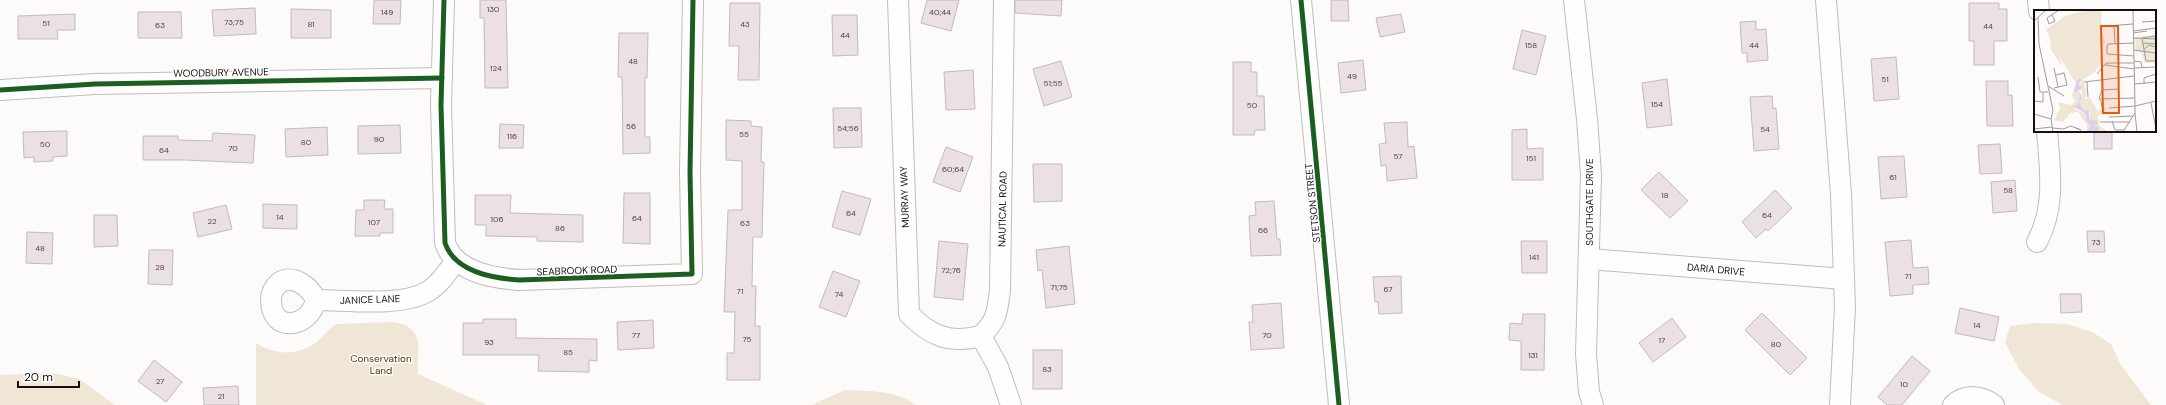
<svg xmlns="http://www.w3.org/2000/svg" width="2166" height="405" font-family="'DM Sans',sans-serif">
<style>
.green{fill:#efe6d6}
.building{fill:#eae0e5;stroke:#c0bbbe}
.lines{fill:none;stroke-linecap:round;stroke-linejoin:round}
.minor-casing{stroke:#c2bcbc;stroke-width:22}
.minor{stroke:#fffefe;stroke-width:20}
.cycleway-casing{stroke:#fff;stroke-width:8}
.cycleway{stroke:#1b5e20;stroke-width:5}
.labels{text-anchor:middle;stroke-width:3;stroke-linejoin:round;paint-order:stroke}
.number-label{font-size:8px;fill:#4c4344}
.street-label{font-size:10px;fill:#170f0f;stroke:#fff}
.park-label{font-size:10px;fill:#4e3700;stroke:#fff}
.inset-road{fill:none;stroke:#a19c9c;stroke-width:1}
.view{fill:#e8590c;fill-opacity:0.15;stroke:#e8590c;stroke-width:2}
.inset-edge{fill:none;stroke:#170f0f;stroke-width:2}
</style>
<rect width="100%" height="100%" fill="#fdfafa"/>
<g class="green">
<path d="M392,322c34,4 25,26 26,52l69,31h-231v-62c20,13 45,13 63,-3 7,-5 10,-13 19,-16z"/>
<polygon points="2035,323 2067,324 2092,332 2111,344 2121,365 2151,405 2062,405 2038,391 2019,369 2005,342 2010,326"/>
<polygon points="53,373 79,379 115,405 0,405 0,375"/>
<path d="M845,390c24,1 51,0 71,15h-104z"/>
</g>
<g class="building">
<polygon points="374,0 401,0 400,24 373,24"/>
<polygon points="480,0 506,0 508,88 485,88 484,18 480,18"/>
<polygon points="927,0 959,0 951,31 921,23"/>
<polygon points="1015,0 1062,0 1061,16 1015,13"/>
<polygon points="1331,0 1348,0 1349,21 1331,21"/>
<polygon points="730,3 760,3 759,80 738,80 739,46 729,46"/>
<polygon points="1969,3 1999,3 1999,9 2007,9 2007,41 1994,41 1994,65 1974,65 1974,41 1969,41"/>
<polygon points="255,8 256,34 214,36 212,10"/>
<polygon points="291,9 331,10 331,38 291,38"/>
<polygon points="138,12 181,12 182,38 138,38"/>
<polygon points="75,14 75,30 57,30 58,39 18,39 18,16"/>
<polygon points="1401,14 1405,32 1380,37 1376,18"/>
<polygon points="832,15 857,15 858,55 833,56"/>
<polygon points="1756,21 1756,30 1766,29 1768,60 1747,62 1747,53 1742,53 1740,22"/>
<polygon points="1522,30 1546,36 1536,75 1513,69"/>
<polygon points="619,33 648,33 647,78 645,77 645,137 650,137 650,153 623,154 622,77 618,77"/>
<polygon points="1896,57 1899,99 1874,101 1871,59"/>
<polygon points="1363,60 1366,90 1341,93 1338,63"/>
<polygon points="1061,61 1072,97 1044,106 1033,69"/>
<polygon points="1233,62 1251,62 1251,72 1257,72 1257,96 1264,96 1265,130 1255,130 1254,135 1233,135"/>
<polygon points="973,70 975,109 946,110 944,72"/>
<polygon points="1667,79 1672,125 1647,128 1642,83"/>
<polygon points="1986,81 2008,81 2008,95 2012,95 2013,126 1987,126"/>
<polygon points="1772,96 1773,109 1776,108 1779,149 1754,151 1750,97"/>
<polygon points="833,108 861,108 862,147 834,148"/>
<polygon points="726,120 751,121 751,126 762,127 761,162 764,162 762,237 753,237 752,286 756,286 755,326 760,326 760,380 727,380 727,353 734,353 735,312 724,312 728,210 742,210 742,161 726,160"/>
<polygon points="1407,122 1408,147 1414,146 1417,178 1387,181 1386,165 1381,166 1379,144 1386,143 1384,123"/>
<polygon points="500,124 524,125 523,148 499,148"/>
<polygon points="400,125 401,153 358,154 358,126"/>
<polygon points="327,127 328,155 286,157 285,129"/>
<polygon points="1527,129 1527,149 1543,148 1543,180 1512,180 1512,130"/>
<polygon points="67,131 67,156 53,157 53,161 34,162 34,157 24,158 23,132"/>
<rect x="2094" y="131" width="18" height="18"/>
<polygon points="213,133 255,135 253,163 185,160 143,160 143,136 178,136 178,140 212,141"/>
<polygon points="2000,144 2002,173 1980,174 1978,145"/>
<polygon points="946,147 973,157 960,192 933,182"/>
<polygon points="1904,156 1907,197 1881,199 1878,157"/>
<polygon points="1033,164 1062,164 1062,201 1034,202"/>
<polygon points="1659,172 1688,201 1670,218 1641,190"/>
<polygon points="2015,180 2017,211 1993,213 1991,182"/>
<polygon points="1775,190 1792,208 1768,231 1766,229 1756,238 1742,222"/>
<polygon points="842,191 871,199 860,235 832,227"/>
<polygon points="624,193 650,193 650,244 623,243"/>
<polygon points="475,195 511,195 510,213 583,215 583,242 537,241 537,237 486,236 486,225 475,225"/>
<polygon points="364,200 385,200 384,209 393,209 393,233 380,233 380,236 355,236 356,210 364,210"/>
<polygon points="1274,201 1277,239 1280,239 1281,255 1251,256 1249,216 1256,215 1255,202"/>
<polygon points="263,204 297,205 297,229 263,228"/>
<polygon points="226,205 232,229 198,237 193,213"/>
<polygon points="94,215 117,215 118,246 94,247"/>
<polygon points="2087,231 2104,231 2105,252 2088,252"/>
<polygon points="27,232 53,233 52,264 26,263"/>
<polygon points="1911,240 1913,268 1928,267 1929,284 1913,285 1913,294 1890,296 1885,242"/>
<polygon points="939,241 968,244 963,300 934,297"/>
<polygon points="1521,241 1547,241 1547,273 1522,273"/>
<polygon points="1069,246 1075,304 1046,308 1042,270 1038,271 1036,250"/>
<polygon points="149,250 173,250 172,285 148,284"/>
<polygon points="833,271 860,281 846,317 819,307"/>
<polygon points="1401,276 1402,313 1379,314 1378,302 1375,302 1373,277"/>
<polygon points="2060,294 2081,294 2082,312 2061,313"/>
<polygon points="1281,303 1284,348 1251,350 1249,322 1253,322 1252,305"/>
<polygon points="1960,308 1999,317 1994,341 1955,333"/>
<polygon points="1762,313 1807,358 1790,375 1745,330"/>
<polygon points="1523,314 1545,314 1544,370 1521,370 1521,341 1509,340 1510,323 1522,324"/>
<polygon points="1672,318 1686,337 1653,362 1639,343"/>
<polygon points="483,319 516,319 516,338 597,339 597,361 589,360 589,372 538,371 539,355 463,355 463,323 483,323"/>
<polygon points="653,320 654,348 618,350 617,322"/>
<rect x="1033" y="350" width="29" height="39"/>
<polygon points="1912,356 1930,371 1902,405 1887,405 1878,397"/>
<polygon points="154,360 182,382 166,402 138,381"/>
<polygon points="238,386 239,405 204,405 203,388"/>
</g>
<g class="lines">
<defs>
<g id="minor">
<path d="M444,0l-3,105 4,138c10,29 47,35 74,37l173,-6 -2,-102 3,-172"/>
<path d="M898,0l11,314c21,22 41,30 72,22"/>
<polyline points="1301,0 1339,405"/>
<polyline points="1574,0 1587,119 1591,175 1586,354 1589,392 1593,405"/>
<polyline points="1826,0 1841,194 1845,307 1840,405"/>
<polyline points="2038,0 2039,11"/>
<polyline points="0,90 95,84 442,78"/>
<path d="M2037,242c19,-35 13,-73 10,-111"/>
<polyline points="1589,259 1844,279"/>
<path d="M316,300c-7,29 -45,33 -45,0 0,-7 2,-12 8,-17 14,-10 31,4 37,17 31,0 84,7 111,-8 12,-7 21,-20 29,-32"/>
<path d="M981,336c16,-16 16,-23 19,-45l4,-291"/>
<polyline points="981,336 998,367 1011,405"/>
<path d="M1953,405c12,-11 29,-10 41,0"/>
</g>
</defs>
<use href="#minor" class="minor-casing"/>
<use href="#minor" class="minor"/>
<defs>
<g id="cycleway">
<path d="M444,0l-3,105 4,138c10,29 47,35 74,37l173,-6 -2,-102 3,-172"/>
<polyline points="1301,0 1339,405"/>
<polyline points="0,90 95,84 442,78"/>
</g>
</defs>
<use href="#cycleway" class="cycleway-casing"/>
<use href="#cycleway" class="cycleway"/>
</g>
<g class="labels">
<g class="number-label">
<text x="493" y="12">130</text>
<text x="387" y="15">149</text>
<text x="940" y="15">40;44</text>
<text x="234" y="25">73;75</text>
<text x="46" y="26">51</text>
<text x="311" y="27">81</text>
<text x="745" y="27">43</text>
<text x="160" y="28">63</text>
<text x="1988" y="29">44</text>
<text x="845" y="38">44</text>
<text x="1531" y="48">158</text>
<text x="1754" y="48">44</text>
<text x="633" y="64">48</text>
<text x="496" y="71">124</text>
<text x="1352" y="79">49</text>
<text x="1885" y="82">51</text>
<text x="1053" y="86">51;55</text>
<text x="1657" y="107">154</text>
<text x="1252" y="108">50</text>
<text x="631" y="129">56</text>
<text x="848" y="131">54;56</text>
<text x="1765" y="132">54</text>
<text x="744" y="137">55</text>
<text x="512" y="139">116</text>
<text x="379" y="142">90</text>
<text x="306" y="145">80</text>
<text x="45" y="147">50</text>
<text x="233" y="151">70</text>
<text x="164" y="153">64</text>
<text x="1398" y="159">57</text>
<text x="1531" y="161">151</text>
<text x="953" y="172">60;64</text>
<text x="1893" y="180">61</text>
<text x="2008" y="193">58</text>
<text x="1665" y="198">18</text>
<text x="851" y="216">64</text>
<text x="1767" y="218">64</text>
<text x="280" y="220">14</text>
<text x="637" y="221">64</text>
<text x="497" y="222">106</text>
<text x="212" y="224">22</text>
<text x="374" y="225">107</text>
<text x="745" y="226">63</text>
<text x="560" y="231">86</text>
<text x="1263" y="233">66</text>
<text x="2096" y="245">73</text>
<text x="40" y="251">48</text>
<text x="1534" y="260">141</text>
<text x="160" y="270">28</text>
<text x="951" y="273">72;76</text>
<text x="1908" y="279">71</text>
<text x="1059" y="290">71;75</text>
<text x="1388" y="292">67</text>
<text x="740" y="294">71</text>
<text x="839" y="297">74</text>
<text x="1977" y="328">14</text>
<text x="636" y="338">77</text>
<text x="1267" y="338">70</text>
<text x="747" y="342">75</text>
<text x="1662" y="343">17</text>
<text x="489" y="345">93</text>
<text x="1776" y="347">80</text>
<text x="568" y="355">85</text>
<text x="1533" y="358">131</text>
<text x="1047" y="372">83</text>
<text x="160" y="384">27</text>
<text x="1904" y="387">10</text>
<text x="221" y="399">21</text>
</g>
<g class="street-label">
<text transform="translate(221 72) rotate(-1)" y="4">WOODBURY AVENUE</text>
<text transform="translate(904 197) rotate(-92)" y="4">MURRAY WAY</text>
<text transform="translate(1589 202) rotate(-90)" y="4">SOUTHGATE DRIVE</text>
<text transform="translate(1312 203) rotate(-96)" y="4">STETSON STREET</text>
<text transform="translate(1002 209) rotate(-89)" y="4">NAUTICAL ROAD</text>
<text transform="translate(1716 269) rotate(5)" y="4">DARIA DRIVE</text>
<text transform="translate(577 270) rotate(-2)" y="4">SEABROOK ROAD</text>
<text transform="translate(370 299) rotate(-2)" y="4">JANICE LANE</text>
</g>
<g class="park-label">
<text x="381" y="362">Conservation<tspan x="381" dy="12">Land</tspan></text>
</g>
</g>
<g transform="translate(2034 10)">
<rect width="122" height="122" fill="#fdfafa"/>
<path d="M53,0h15l-2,26h4l1,6 -6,9 3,11 -8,11 -11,6 4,15 -2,5 5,-1 8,13 8,-4 -1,4 -7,6 1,8 9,7 -10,-1 -3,-6 2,-4h-6l-2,-2 1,-8 -8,-1 -3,-8 3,-4 -2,-18h-3l1,2 -4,10 3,-3 3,7 -5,13 11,5v6l4,6 -3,6v-7l-9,-13 -8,1 -7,9 -9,-2 6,-11 -2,-7 13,3 4,-4 -3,-6 4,-12 -17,-27 4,12 -13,-20 1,-7 -7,-16 3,4 18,-13zM122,25v27l-11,1 -4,-12 -5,1 -1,-15z" fill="#efe6d6"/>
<path d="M47,68l-2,7 3,2 -3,4 3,7 -3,4 4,8h6v9l8,2 1,3 -3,1 3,2 1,5h-12l3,-6 -4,-6v-6l-13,-8 4,-1 3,-9 -2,-7 -2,4 -2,-2 3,-11z" fill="#decfeb"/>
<path class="inset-road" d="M99,0l2,96M18,5l3,6 -6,3 -2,-6 12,-8M4,7l1,27 14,66 -2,9M0,11l12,-11M108,12l14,-1M80,15l1,19M73,16l26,-2M99,21l23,-3M99,23l14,-2M100,28l22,1M108,28l4,23h10M108,28l14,-2M100,33l-26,1 -1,3v7l27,2M109,33l13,1M110,39l5,-4 7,2M100,40l22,3M100,51l7,1 1,5M71,55l29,4M20,58l4,19M100,58l22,-1M63,64l9,-11h28M4,67l2,15h8M50,72l50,-6M53,72l1,15M101,74l21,-2M110,74v-6l12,-4M14,76l16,10M20,78l13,-3 -3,-12 -8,2M85,79l-17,1 -3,9 36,-1M66,90l3,5 -1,2 -1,-4M0,91l9,1v-9M117,93l5,26M75,98l26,-2M101,103l2,19M0,104l17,5 2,13M75,107l24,-1M78,111l3,9h9M66,112h30M19,118l10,1 8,-3 10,4 -5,-2M0,119l18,-2M89,122l12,-19v-7l21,-5"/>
<path class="view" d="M67,16h17l1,87h-16z"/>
<rect width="122" height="122" class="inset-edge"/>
</g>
<path d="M18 381v6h61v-6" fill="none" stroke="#170f0f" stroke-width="2"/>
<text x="24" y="381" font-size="12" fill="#170f0f" stroke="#ffffff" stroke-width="3" paint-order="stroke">20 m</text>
</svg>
